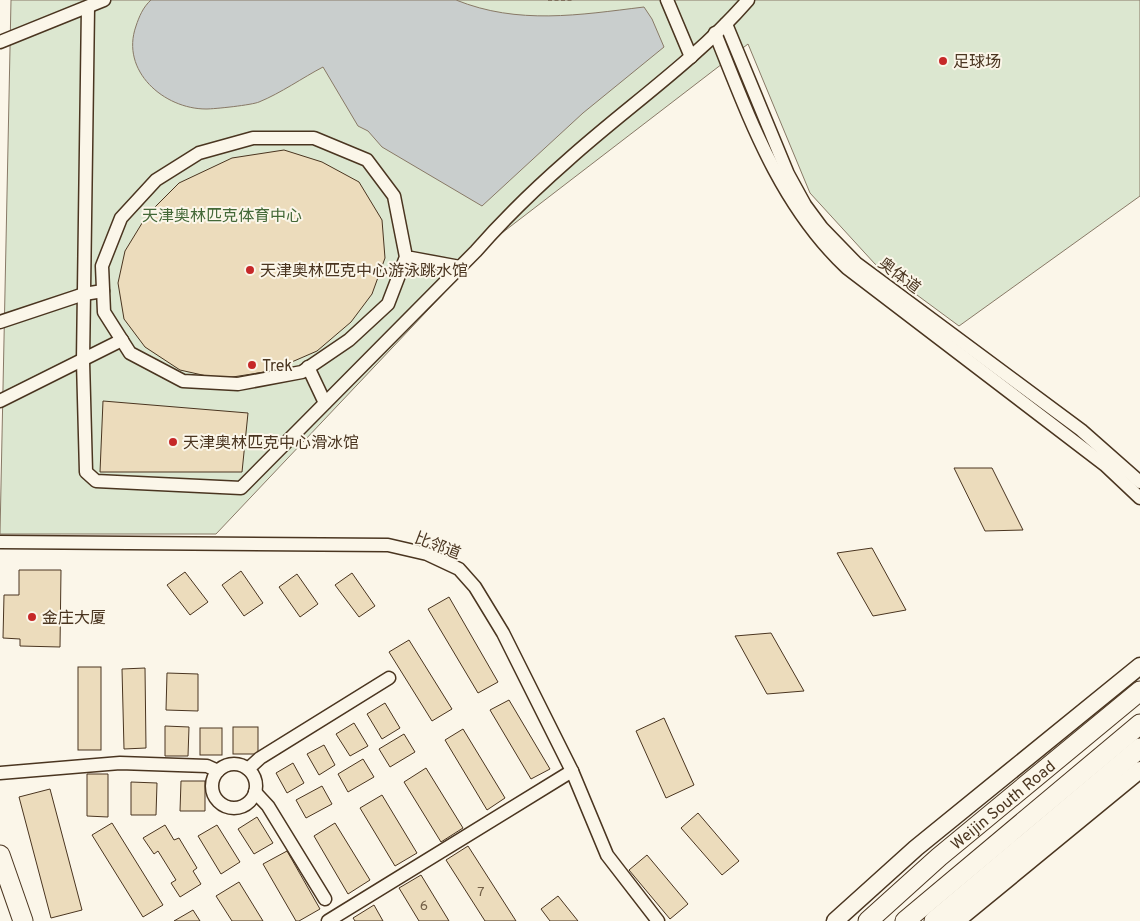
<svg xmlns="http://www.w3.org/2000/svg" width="1140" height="921" font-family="Overpass,'Noto Sans SC',sans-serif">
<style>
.green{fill:#dce7d0;stroke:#887966}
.water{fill:#c9cecd;stroke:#887966}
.building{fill:#ecdcbc;stroke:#4a3520}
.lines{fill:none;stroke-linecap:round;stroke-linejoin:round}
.minor-casing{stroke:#4a3520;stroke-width:15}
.major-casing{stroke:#4a3520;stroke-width:19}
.highway-casing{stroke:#4a3520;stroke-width:21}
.path{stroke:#7f6f5c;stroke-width:2;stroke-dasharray:4 2.5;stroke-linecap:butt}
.minor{stroke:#fbf6e9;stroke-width:12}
.major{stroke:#fbf6e9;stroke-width:16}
.highway{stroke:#fbf6e9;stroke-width:19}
.poi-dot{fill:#c62828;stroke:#fbf6e9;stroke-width:2}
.labels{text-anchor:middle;stroke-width:4;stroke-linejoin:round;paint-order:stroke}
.number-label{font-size:14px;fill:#725f47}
.poi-label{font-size:16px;fill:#4a3520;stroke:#fbf6e9;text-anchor:start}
.park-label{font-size:16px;fill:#436837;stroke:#fbf6e9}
.street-label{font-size:16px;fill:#4a3520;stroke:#fbf6e9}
</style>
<rect width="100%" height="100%" fill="#fbf6e9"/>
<polygon class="green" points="11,0 1140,0 1140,196 959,326 875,264 810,193 748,44 498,236 216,534 0,534"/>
<path class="water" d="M151,0h305c62,25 123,15 188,7l8,12 12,28 -81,66 -101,93 -100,-59 -14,-16 -10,-5 -35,-59c-21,11 -42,26 -64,35 -7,3 -44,7 -53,7 -42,0 -86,-38 -70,-83 3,-9 7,-19 15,-26z"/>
<g class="building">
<polygon points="284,150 322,162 359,182 382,220 385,258 372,294 351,322 317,351 271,371 220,379 180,370 145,347 124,319 118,283 125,251 147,215 179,183 232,158"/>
<polygon points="103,401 248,413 242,472 100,472"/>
<polygon points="954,468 992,468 1023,530 985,531"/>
<polygon points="872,548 906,610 873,616 837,553"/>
<polygon points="19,570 61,570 60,647 20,646 20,639 3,638 4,595 19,595"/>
<polygon points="241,571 263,603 244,616 222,585"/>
<polygon points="185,572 208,602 190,615 167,585"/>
<polygon points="352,573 375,606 359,617 335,585"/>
<polygon points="297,574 318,604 300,617 279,587"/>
<polygon points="449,597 498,682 478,693 428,609"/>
<polygon points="771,633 804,691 767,694 735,636"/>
<polygon points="409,640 452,709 432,721 389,652"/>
<rect x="78" y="667" width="23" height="83"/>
<polygon points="145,668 146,748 124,749 122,669"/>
<polygon points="167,673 198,674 198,711 166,710"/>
<polygon points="509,700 550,769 531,779 490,710"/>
<polygon points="385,703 400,728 382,739 367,714"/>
<polygon points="664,718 694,785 666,798 636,731"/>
<polygon points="354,723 368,746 350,756 336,734"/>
<polygon points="165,726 189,727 188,756 165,756"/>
<rect x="233" y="727" width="25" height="27"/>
<rect x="200" y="728" width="22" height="27"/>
<polygon points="463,729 505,798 487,810 445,740"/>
<polygon points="404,734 415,752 390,767 379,749"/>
<polygon points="324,745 335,765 319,775 307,754"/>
<polygon points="363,759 374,777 348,792 338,774"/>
<polygon points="293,763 304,783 287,793 276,773"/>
<polygon points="426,768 463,828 441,842 404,782"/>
<polygon points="87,774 108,774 108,817 87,816"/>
<polygon points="181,781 205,781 205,811 180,811"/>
<polygon points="131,782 157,783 156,815 131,815"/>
<polygon points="322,786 332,804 306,818 296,800"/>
<polygon points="50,789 82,910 51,918 19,797"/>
<polygon points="382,795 417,853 395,866 360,808"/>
<polygon points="698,813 739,861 722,875 681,828"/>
<polygon points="257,817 273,843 254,854 238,829"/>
<polygon points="112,823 163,905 143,917 92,835"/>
<polygon points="335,823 370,880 348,894 314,836"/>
<polygon points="165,825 174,840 179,838 197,868 193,871 201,884 180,897 171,883 176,880 158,851 154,854 143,838"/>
<polygon points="217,825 240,862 221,874 198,836"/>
<polygon points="468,846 516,921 485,921 446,860"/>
<polygon points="287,851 320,909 299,921 296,921 263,864"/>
<polygon points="647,855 688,904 670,919 629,870"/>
<polygon points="421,875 449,921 419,921 399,888"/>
<polygon points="239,882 263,921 232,921 216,896"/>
<polygon points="558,896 578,921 550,921 541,909"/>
<polygon points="374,905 383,921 355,921 353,918"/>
<polygon points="193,910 200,921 174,921"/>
</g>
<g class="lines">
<defs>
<g id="minor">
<polyline points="667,0 691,57"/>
<path d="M88,7l-5,354 3,111 10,9 145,7 235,-237c28,-32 60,-63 92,-91 60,-54 127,-99 180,-160"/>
<polyline points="726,24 788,174 805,205 822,228 856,263 1081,430 1140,482"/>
<path d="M715,33c34,84 64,171 132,235l258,197 35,33"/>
<polyline points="0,42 104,0"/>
<polyline points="406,257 394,196 367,160 314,138 253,138 199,153 156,180 121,218 102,266 104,312 130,353 183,381 238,384 302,372 349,340 388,304 406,257 460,267"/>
<polyline points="0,322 84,294 103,291"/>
<polyline points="308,367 325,403"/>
<polyline points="0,401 122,340"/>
<polyline points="0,542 388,545 427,554 459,569 475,587 503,633 572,771 607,855 658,921"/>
<circle cx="234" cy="786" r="22"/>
<polyline points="248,769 260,758 389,678"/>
<polyline points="0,773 120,763 207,766 218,771"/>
<polyline points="255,792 268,806 325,899"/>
<polyline points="328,921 572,771"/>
</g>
<g id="major">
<polyline points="835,921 916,848 1140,666"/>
<polyline points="956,921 1140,770"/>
</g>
<g id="highway">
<polyline points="0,855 23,921"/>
<path id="s1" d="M868,921l71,-64 201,-166"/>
<polyline points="905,921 1140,724"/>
<polyline points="934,921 1140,748"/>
</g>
</defs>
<use href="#minor" class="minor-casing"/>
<use href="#major" class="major-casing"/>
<use href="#highway" class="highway-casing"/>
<polyline class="path" points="548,0 573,0"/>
<use href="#minor" class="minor"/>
<use href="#major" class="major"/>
<use href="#highway" class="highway"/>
</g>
<g class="poi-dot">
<circle cx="943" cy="61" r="5"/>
<circle cx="250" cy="270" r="5"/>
<circle cx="252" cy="365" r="5"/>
<circle cx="173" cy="442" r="5"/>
<circle cx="32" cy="617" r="5"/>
</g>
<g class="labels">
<g class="number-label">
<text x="481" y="896">7</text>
<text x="424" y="910">6</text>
</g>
<g class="poi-label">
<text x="953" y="67">足球场</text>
<text x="260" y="276">天津奥林匹克中心游泳跳水馆</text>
<text x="262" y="371">Trek</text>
<text x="183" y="448">天津奥林匹克中心滑冰馆</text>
<text x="42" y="623">金庄大厦</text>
</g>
<g class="park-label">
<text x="222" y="221">天津奥林匹克体育中心</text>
</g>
<g class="street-label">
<text transform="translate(900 275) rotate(37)" y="6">奥体道</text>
<text transform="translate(438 545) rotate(21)" y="6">比邻道</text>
<text dy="6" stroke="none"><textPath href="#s1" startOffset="178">Weijin South Road</textPath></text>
</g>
</g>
</svg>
